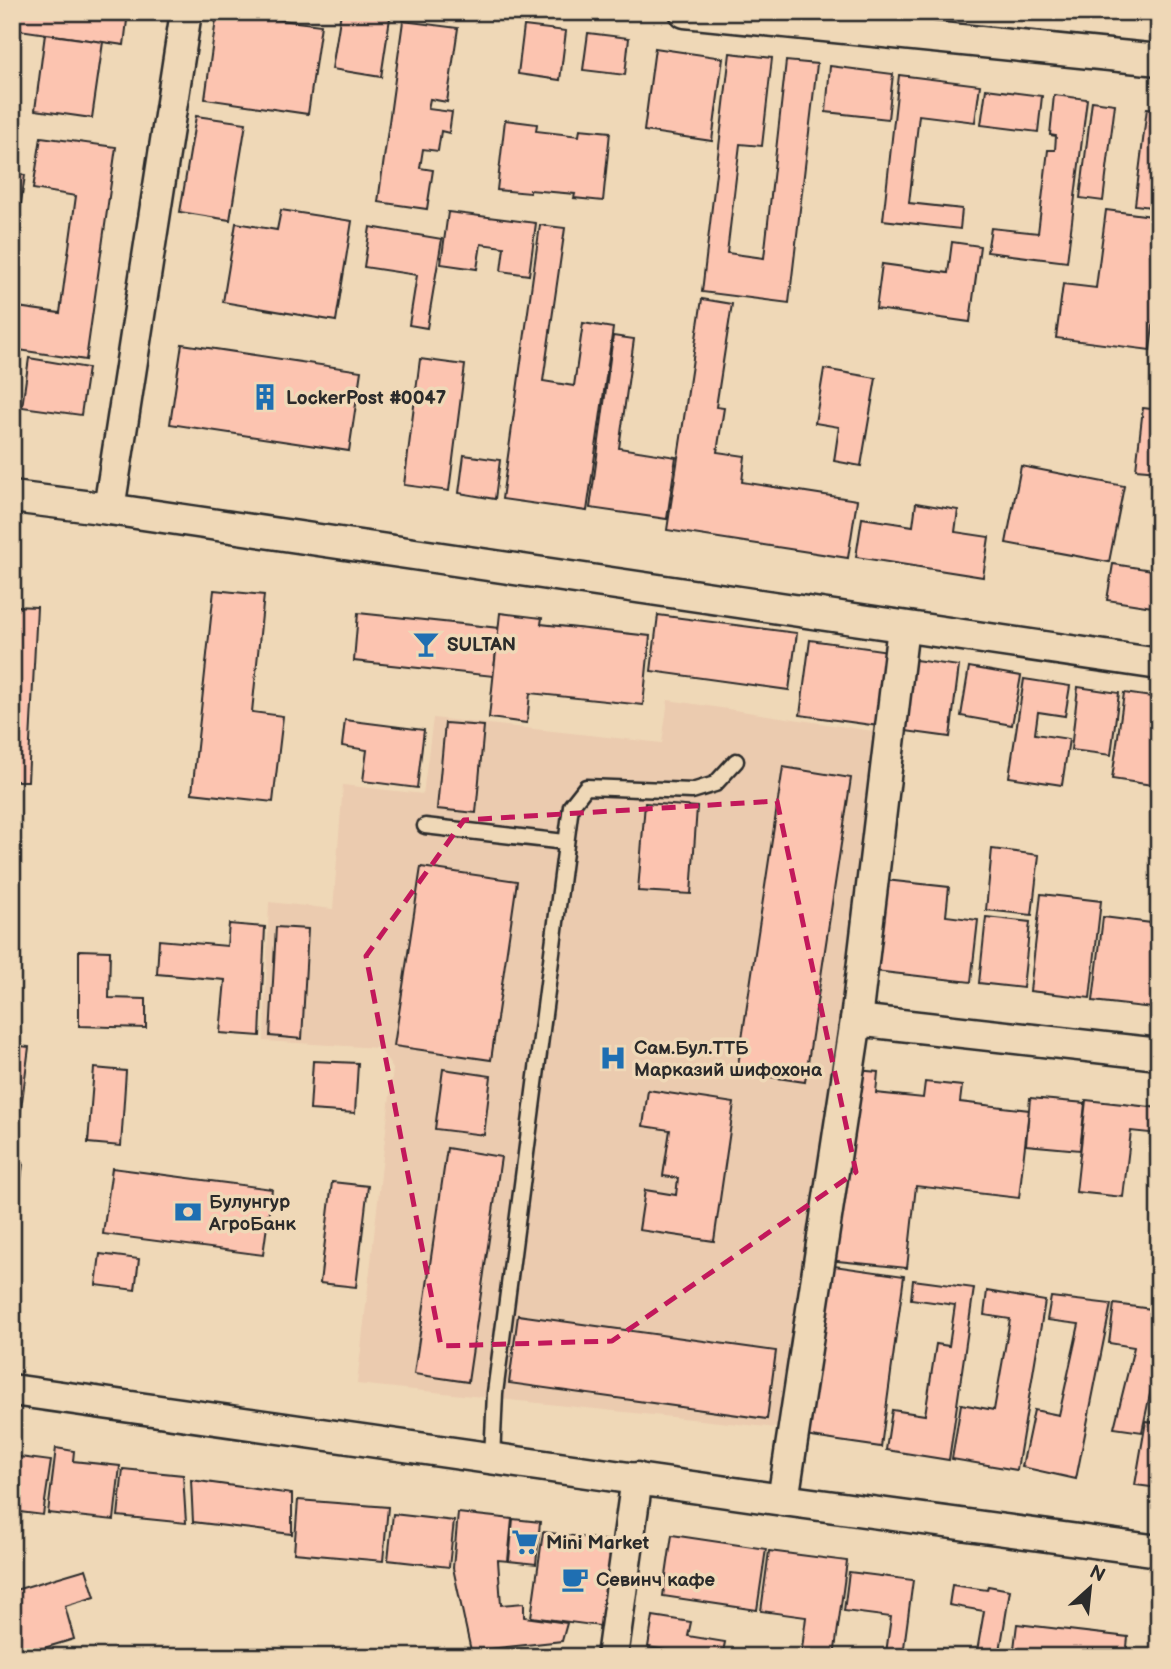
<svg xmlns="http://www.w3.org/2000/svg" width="1171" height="1669" font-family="'Balsamiq Sans',sans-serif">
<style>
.built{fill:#ebcbaf}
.building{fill:#fcc4b0;stroke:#2b2b2b;stroke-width:2}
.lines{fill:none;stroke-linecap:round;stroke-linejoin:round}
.lane-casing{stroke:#2b2b2b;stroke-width:19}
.street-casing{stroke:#2b2b2b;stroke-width:35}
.lane{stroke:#efd8b7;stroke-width:14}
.street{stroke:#efd8b7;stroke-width:30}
.marked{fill:none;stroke:#c2185b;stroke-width:5;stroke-dasharray:14 9;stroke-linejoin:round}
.labels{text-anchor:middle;stroke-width:7;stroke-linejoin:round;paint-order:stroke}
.poi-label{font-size:19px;font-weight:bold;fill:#2b2b2b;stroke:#efd8b7;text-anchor:start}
</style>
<rect width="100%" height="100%" fill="#efd8b7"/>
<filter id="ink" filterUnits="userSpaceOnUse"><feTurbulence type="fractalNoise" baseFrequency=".0143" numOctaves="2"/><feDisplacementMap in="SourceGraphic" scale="14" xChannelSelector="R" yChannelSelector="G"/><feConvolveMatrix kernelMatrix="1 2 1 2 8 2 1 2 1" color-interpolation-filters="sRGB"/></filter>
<g filter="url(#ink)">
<g class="built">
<polygon points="668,700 886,733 787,1429 357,1384 393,1069 379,1048 264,1041 269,902 333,909 343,785 423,794 433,718 662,743"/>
<polygon points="1158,1584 1159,1657 1149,1657"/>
</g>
<g class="building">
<polygon points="12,12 128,12 124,45 12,29"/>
<polygon points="217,12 321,25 308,114 205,99"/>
<polygon points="341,12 390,18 381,77 332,69"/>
<polygon points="403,21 458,28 447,102 430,99 428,109 452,112 449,133 441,131 438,151 423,149 420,168 433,170 427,209 378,202"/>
<polygon points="524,26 566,31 560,80 518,74"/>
<polygon points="588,33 629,38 625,75 583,70"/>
<polygon points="45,34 103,42 92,118 35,110"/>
<polygon points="655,48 723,58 712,141 644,131"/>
<polygon points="730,53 772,58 762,146 740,144 727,253 764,258 786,61 817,64 789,303 702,292"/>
<polygon points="830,66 893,74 888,119 826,112"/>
<polygon points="899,75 980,85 975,122 919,115 909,203 962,209 960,229 883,220"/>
<polygon points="986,89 1042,96 1038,132 981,125"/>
<polygon points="1054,95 1087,99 1067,262 987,252 991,228 1038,233 1048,150 1055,150 1056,136 1050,135"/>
<polygon points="1092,101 1115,104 1103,201 1080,198"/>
<polygon points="1147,108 1159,109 1159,208 1135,205"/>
<polygon points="196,116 246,123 230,220 180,212"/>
<polygon points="505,120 537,124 536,131 579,136 580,129 610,132 603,201 574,198 575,194 530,190 530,193 497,190"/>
<polygon points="41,137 116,147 86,360 12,349 17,307 60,313 76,196 33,189"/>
<polygon points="12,173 25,175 12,265"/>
<polygon points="281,210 352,221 336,321 223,302 236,223 277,230"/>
<polygon points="1106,210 1159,217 1159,279 1150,350 1056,338 1063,284 1096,288"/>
<polygon points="448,212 536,223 529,275 501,271 504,247 481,244 477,269 441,264"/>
<polygon points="540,225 565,228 543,381 574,386 583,323 613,328 587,511 502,499"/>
<polygon points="370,227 442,239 427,328 409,325 417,275 364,267"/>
<polygon points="952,242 980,246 970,322 876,309 882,264 948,273"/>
<polygon points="702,299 732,304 716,407 724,408 717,452 745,456 742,482 857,500 848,558 667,530"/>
<polygon points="613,336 634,339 619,448 676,457 667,519 590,508"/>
<polygon points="182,344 361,371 349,451 170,424"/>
<polygon points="29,358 88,368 81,415 22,407"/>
<polygon points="420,359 465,365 449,491 404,485"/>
<polygon points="824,369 876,378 861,466 834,461 839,427 815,423"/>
<polygon points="1143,408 1159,410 1159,471 1136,469"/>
<polygon points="464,455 500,460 495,499 459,493"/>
<polygon points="1021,466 1124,486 1109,562 1006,543"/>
<polygon points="916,503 958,510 955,532 989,537 983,577 856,557 862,518 913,526"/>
<polygon points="1113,564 1159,571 1159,608 1107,600"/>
<polygon points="214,590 264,595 252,712 283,716 273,802 192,793"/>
<polygon points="12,606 37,607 28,781 12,781"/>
<polygon points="358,613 499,628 493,676 354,661"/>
<polygon points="500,613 542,618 541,624 650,636 643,705 530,693 527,723 489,718"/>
<polygon points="658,615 797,633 789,690 651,671"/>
<polygon points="810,640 896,652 886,727 800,715"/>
<polygon points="908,659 959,666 950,737 898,730"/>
<polygon points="969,667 1021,676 1012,725 961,716"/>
<polygon points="1024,679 1070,686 1065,716 1038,712 1035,734 1069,739 1062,785 1009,777"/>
<polygon points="1078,687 1119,693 1111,755 1071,750"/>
<polygon points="1124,693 1159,698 1159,786 1112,779"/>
<polygon points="345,720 424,730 417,788 363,781 367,750 342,746"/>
<polygon points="445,723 484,726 476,813 437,809"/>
<polygon points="783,767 851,778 805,1082 737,1072"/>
<polygon points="645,803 697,807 691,894 638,891"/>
<polygon points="992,849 1039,855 1032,915 986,910"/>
<polygon points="421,867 517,881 491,1060 394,1046"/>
<polygon points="876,879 949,887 946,916 978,920 971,982 866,970"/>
<polygon points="1041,894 1101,901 1090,998 1030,991"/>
<polygon points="986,917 1030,922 1023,988 979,983"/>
<polygon points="1103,917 1159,924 1159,950 1152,1008 1093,1001"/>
<polygon points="229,924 265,927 260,1036 220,1033 225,980 157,974 159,940 227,946"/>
<polygon points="276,927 308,929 302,1039 270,1036"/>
<polygon points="79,950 110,951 109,998 146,999 146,1028 79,1026"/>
<polygon points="12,1045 29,1047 20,1117 12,1116"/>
<polygon points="313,1061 358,1063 355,1113 310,1110"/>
<polygon points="94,1068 126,1071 121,1146 88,1143"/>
<polygon points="443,1069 491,1076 484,1135 435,1129"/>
<polygon points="856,1070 878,1072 876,1093 923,1098 925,1082 962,1086 960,1102 1029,1110 1019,1198 916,1186 907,1268 828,1260"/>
<polygon points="648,1090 734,1103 714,1241 639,1230 645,1190 676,1195 678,1178 663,1176 670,1130 643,1126"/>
<polygon points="1030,1098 1085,1103 1080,1150 1026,1145"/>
<polygon points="1086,1100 1159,1108 1159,1134 1131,1131 1123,1197 1076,1192"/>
<polygon points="447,1148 501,1157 468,1382 414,1374"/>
<polygon points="12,1162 23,1163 12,1258"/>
<polygon points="112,1168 272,1189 263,1255 103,1234"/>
<polygon points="332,1182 368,1186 356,1287 320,1283"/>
<polygon points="100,1254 139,1259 135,1290 96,1285"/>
<polygon points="827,1265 904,1276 881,1447 804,1436"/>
<polygon points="913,1280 974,1288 949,1460 886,1450 892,1410 925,1415 936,1344 949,1346 955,1305 911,1299"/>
<polygon points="987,1291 1045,1301 1017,1470 952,1459 961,1404 994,1410 1010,1319 984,1315"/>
<polygon points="1051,1297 1111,1304 1076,1479 1022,1467 1034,1410 1059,1415 1079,1324 1047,1320"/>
<polygon points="1114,1304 1159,1310 1159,1351 1142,1432 1114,1428 1134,1347 1109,1343"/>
<polygon points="518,1315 776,1351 767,1419 509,1383"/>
<polygon points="1146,1421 1159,1423 1159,1488 1135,1485"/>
<polygon points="56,1448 74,1451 73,1461 120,1466 114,1520 48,1513"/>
<polygon points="12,1456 51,1461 43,1515 12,1511"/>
<polygon points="123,1469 183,1475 186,1523 118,1516"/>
<polygon points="191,1480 292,1494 292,1534 193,1522"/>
<polygon points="298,1500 388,1507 383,1561 294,1553"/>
<polygon points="458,1513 512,1519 508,1561 498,1560 501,1605 524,1603 524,1617 567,1623 562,1641 471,1651 453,1568"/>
<polygon points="393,1514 454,1521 449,1567 388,1560"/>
<polygon points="513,1519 540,1522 536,1564 509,1561"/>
<polygon points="543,1532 618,1542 607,1627 531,1617"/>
<polygon points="672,1535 766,1549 757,1610 663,1596"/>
<polygon points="769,1551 847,1561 834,1657 801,1657 806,1617 761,1611"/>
<polygon points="86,1569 95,1597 65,1606 74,1639 17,1656 12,1639 12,1591"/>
<polygon points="849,1572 913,1580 903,1655 886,1653 891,1617 844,1611"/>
<polygon points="952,1585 987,1590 988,1586 1010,1590 999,1657 976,1657 984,1611 949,1605"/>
<polygon points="653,1616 691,1622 688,1636 725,1642 722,1657 707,1657 648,1647"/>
<polygon points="1017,1624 1128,1637 1126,1657 1013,1657"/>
</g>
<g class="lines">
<defs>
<g id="lane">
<polyline points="425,826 565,842"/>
<polyline points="492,1458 495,1393 571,806 586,787 692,791 715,784 736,761"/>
</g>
<g id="street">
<polyline points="685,12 1159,60"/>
<polyline points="12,497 109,509 1159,664"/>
<polyline points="109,509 186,12"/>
<polyline points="903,627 856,1020 1159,1054"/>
<polyline points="12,1390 783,1500 1159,1551"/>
<polyline points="783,1500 856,1020"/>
<polyline points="612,1657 637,1478"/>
</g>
</defs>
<use href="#lane" class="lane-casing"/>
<use href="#street" class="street-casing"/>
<use href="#lane" class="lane"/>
<use href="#street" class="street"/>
</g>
</g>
<path class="marked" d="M777,801l79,371 -244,169 -171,5 -75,-390 98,-136z"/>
<defs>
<symbol id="building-bare" viewBox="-9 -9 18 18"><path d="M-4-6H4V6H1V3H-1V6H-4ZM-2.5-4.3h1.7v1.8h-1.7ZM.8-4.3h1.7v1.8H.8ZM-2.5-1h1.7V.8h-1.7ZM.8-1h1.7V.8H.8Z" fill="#1f6fb2" stroke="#efd8b7" stroke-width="2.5" paint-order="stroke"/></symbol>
<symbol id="bar-bare" viewBox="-9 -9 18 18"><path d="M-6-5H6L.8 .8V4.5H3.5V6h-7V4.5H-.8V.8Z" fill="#1f6fb2" stroke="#efd8b7" stroke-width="2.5" paint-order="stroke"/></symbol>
<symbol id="hospital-bare" viewBox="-9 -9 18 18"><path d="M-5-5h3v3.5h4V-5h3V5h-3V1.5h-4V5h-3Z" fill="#1f6fb2" stroke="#efd8b7" stroke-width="2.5" paint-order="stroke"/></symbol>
<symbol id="bank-bare" viewBox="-9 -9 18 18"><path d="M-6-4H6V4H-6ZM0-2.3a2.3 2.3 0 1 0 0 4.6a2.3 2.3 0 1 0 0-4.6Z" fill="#1f6fb2" stroke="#efd8b7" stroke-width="2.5" paint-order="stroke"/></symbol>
<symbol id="supermarket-bare" viewBox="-9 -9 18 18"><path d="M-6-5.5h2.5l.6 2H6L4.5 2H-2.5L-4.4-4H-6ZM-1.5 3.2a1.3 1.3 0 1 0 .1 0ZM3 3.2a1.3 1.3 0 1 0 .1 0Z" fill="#1f6fb2" stroke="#efd8b7" stroke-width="2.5" paint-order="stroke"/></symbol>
<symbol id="cafe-bare" viewBox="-9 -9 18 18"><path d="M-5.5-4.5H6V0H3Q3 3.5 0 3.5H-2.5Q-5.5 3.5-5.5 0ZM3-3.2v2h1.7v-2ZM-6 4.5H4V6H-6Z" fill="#1f6fb2" stroke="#efd8b7" stroke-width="2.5" paint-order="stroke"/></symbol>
</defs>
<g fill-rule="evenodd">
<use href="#building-bare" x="246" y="378" width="38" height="38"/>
<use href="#bar-bare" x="407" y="625" width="38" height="38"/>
<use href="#hospital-bare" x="594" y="1039" width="38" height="38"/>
<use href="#bank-bare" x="169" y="1193" width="38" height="38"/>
<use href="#supermarket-bare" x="506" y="1523" width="38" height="38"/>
<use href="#cafe-bare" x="556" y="1560" width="38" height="38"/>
</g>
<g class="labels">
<g class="poi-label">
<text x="286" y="404">LockerPost #0047</text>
<text x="447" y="651">SULTAN</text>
<text x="634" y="1054">Сам.Бул.ТТБ<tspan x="634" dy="22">Марказий шифохона</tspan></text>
<text x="209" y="1208">Булунгур<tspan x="209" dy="22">АгроБанк</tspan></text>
<text x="546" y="1549">Mini Market</text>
<text x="596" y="1586">Севинч кафе</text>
</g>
</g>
<rect width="1171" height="1669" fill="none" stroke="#efd8b7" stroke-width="42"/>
<rect x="21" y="21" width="1129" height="1627" fill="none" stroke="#2b2b2b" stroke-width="2.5" filter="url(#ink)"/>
<g transform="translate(1090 1588) rotate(27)" stroke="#efd8b7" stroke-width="5" paint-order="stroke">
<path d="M0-5L12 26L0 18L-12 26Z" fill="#2b2b2b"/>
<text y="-10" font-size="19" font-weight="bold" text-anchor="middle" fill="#2b2b2b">N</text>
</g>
</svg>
